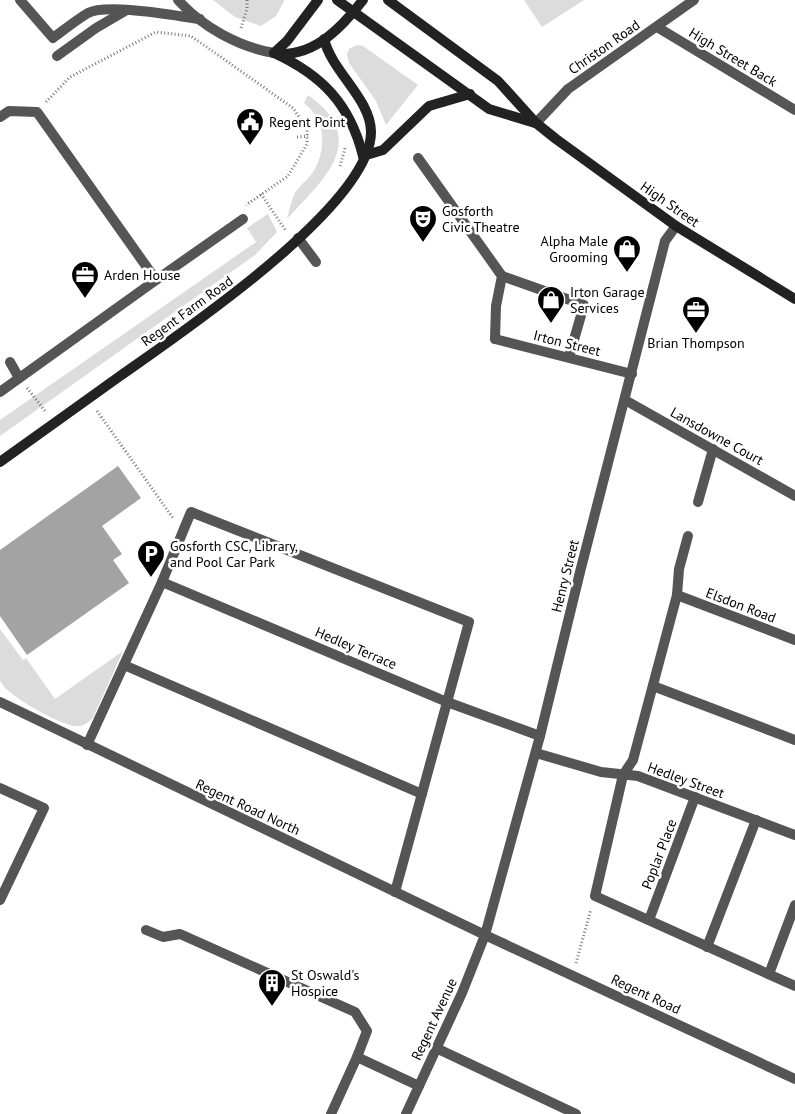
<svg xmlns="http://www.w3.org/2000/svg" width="795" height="1114" font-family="'PT Sans',sans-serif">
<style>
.green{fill:#dcdcdc}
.water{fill:#a3a3a3}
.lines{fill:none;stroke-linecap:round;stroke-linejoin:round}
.path{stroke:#777;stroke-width:3;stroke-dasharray:1 2.5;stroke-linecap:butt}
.lane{stroke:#555;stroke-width:10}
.street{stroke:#555;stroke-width:10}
.secondary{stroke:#222;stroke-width:10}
.labels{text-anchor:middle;stroke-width:5;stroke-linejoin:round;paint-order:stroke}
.street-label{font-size:14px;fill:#000;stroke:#fff}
.poi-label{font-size:14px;fill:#000;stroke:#fff;text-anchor:start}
</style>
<rect width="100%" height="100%" fill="#fff"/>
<g class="green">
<polygon points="213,0 284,0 284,1 276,16 261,26 235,17"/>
<polygon points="524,0 584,0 542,27"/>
<polygon points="357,45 363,46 418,85 386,125 376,101 349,63 347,54 349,49"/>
<path d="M308,95c63,45 16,84 -21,124 2,-8 4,-18 8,-26 5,-8 15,-15 20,-24 12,-23 10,-50 -11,-66z"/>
<polygon points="268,214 277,232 255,255 0,436 0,420 256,242 247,228"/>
<path d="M0,629l23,31 3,-2 29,41 68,-48 -30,67c-6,5 -10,9 -17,8 -14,0 -73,-32 -76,-46 0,-13 0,-37 0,-51z"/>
</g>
<polygon class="water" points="118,466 141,498 102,526 122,554 113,560 129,583 27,655 0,616 0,550"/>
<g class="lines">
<g class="path">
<polyline points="241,28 247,9 247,0"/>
<polyline points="46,102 70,77 156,32 191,36 293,108 307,129 307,144 288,176 246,205"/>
<polyline points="297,137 308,136"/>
<polyline points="340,166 345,148"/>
<polyline points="261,194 286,231"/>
<polyline points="27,388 45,411"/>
<polyline points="97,411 173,518"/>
<polyline points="576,963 591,909"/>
</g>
<g class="lane">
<path d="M20,0l33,38c11,-8 23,-18 35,-25 19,-10 88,3 112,6"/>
<polyline points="657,27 795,110"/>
<polyline points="57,56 96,28 125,11"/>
<polyline points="0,117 9,111 37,112 156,280 0,392"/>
<polyline points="418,158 502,276 496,306 495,339"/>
<polyline points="298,238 316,262"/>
<polyline points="502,276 584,305 569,357"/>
<polyline points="156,280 243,219"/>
<polyline points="10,362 19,378"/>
<polyline points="698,502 713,449"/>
<polyline points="162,582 191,512 469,622 395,892"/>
<polyline points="677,595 679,569 688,536"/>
<polyline points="124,665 422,794"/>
<polyline points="653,686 795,740"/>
<polyline points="623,775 595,896 795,986"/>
<polyline points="0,788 44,808 0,900"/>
<polyline points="146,930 163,937 180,934 355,1012 367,1031 357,1057"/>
<polyline points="707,947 756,820"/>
<polyline points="436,1048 576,1114"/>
<polyline points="331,1114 357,1057 419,1086"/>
</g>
<g class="street">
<path d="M178,0c24,27 61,47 96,53"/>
<polyline points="536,123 568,89 694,0"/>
<polyline points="495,339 632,374"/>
<polyline points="625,400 795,496"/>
<polyline points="0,702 485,935 795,1079"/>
<polyline points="87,745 162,582 447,702 540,736"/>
<polyline points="536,753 601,772 638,776 795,835"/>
<polyline points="623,775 633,760 677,595 795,640"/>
<polyline points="649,920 695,797"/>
<polyline points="769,974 795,905"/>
<polyline points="406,1114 462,993 485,935 540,736 581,568 665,241 676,226"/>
</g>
<g class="secondary">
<polyline points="337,0 489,109 535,123"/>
<polyline points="388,0 498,81 536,123 556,139 676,226 795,299"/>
<path d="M274,53c48,22 76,51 89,103"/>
<polyline points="274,53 287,41 318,0"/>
<path d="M280,54c36,1 62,-27 83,-54"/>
<polyline points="363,156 383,150 429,106 470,94"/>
<path d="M0,462c40,-29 80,-57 120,-86 58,-41 251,-170 251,-244 0,-33 -39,-60 -47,-93"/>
</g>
</g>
<defs>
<symbol id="civic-pin" viewBox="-11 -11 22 30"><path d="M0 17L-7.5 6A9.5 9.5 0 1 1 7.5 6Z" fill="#000" stroke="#fff"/><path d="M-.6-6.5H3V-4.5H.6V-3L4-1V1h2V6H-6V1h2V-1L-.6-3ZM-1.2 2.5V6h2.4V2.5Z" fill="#fff"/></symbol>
<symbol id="theatre-pin" viewBox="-11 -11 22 30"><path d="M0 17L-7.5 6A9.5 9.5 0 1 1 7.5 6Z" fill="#000" stroke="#fff"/><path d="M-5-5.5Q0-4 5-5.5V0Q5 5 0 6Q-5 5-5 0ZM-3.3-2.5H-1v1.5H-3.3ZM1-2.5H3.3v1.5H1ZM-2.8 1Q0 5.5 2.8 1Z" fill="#fff"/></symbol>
<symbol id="shop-pin" viewBox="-11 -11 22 30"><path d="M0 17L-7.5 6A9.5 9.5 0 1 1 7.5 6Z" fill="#000" stroke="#fff"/><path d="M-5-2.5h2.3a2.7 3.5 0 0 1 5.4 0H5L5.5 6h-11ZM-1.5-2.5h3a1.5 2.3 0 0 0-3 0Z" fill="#fff"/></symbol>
<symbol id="office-pin" viewBox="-11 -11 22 30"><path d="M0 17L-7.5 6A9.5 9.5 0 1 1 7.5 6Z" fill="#000" stroke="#fff"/><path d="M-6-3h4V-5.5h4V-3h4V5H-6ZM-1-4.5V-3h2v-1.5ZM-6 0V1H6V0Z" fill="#fff"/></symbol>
<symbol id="parking-pin" viewBox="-11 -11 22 30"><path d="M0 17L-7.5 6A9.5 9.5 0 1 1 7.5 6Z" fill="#000" stroke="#fff"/><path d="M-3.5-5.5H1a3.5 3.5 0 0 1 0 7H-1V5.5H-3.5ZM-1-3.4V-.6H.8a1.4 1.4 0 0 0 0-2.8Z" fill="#fff"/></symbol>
<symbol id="building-pin" viewBox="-11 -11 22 30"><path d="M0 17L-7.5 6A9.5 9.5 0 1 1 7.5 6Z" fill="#000" stroke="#fff"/><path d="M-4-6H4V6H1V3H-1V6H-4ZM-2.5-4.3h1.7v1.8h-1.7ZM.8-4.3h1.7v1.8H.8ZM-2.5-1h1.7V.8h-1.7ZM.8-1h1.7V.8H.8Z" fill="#fff"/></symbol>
</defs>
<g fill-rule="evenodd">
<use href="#civic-pin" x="234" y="106" width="32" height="43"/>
<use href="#theatre-pin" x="407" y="203" width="32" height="43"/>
<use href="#shop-pin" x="611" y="233" width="32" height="43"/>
<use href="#office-pin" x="69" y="259" width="32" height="43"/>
<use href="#shop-pin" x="535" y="284" width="32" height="43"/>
<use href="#office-pin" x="680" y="294" width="32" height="43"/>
<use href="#parking-pin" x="135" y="538" width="32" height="43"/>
<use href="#building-pin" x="256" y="967" width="32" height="43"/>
</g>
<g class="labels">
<g class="street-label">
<text transform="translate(604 47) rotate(-35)" y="5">Christon Road</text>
<text transform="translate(733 57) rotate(31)" y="5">High Street Back</text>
<text transform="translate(670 204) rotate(35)" y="5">High Street</text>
<text transform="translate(187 311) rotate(-36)" y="5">Regent Farm Road</text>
<text transform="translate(567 343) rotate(14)" y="5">Irton Street</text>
<text transform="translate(717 436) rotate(29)" y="5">Lansdowne Court</text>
<text transform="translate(565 576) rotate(-76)" y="5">Henry Street</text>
<text transform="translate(741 605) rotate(21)" y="5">Elsdon Road</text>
<text transform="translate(356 648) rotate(23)" y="5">Hedley Terrace</text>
<text transform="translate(686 780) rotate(20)" y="5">Hedley Street</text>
<text transform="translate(248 807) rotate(25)" y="5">Regent Road North</text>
<text transform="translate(659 854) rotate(-69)" y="5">Poplar Place</text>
<text transform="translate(646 994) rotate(25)" y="5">Regent Road</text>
<text transform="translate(434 1019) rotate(-65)" y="5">Regent Avenue</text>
</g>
<g class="poi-label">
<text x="269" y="127">Regent Point</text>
<text x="442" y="216">Gosforth<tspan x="442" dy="16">Civic Theatre</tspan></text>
<text x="608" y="246" text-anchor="end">Alpha Male<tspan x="608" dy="16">Grooming</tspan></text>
<text x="104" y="280">Arden House</text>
<text x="570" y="297">Irton Garage<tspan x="570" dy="16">Services</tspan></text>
<text x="696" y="348" text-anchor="middle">Brian Thompson</text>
<text x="170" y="551">Gosforth CSC, Library,<tspan x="170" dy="16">and Pool Car Park</tspan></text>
<text x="291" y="980">St Oswald's<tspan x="291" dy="16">Hospice</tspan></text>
</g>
</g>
</svg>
